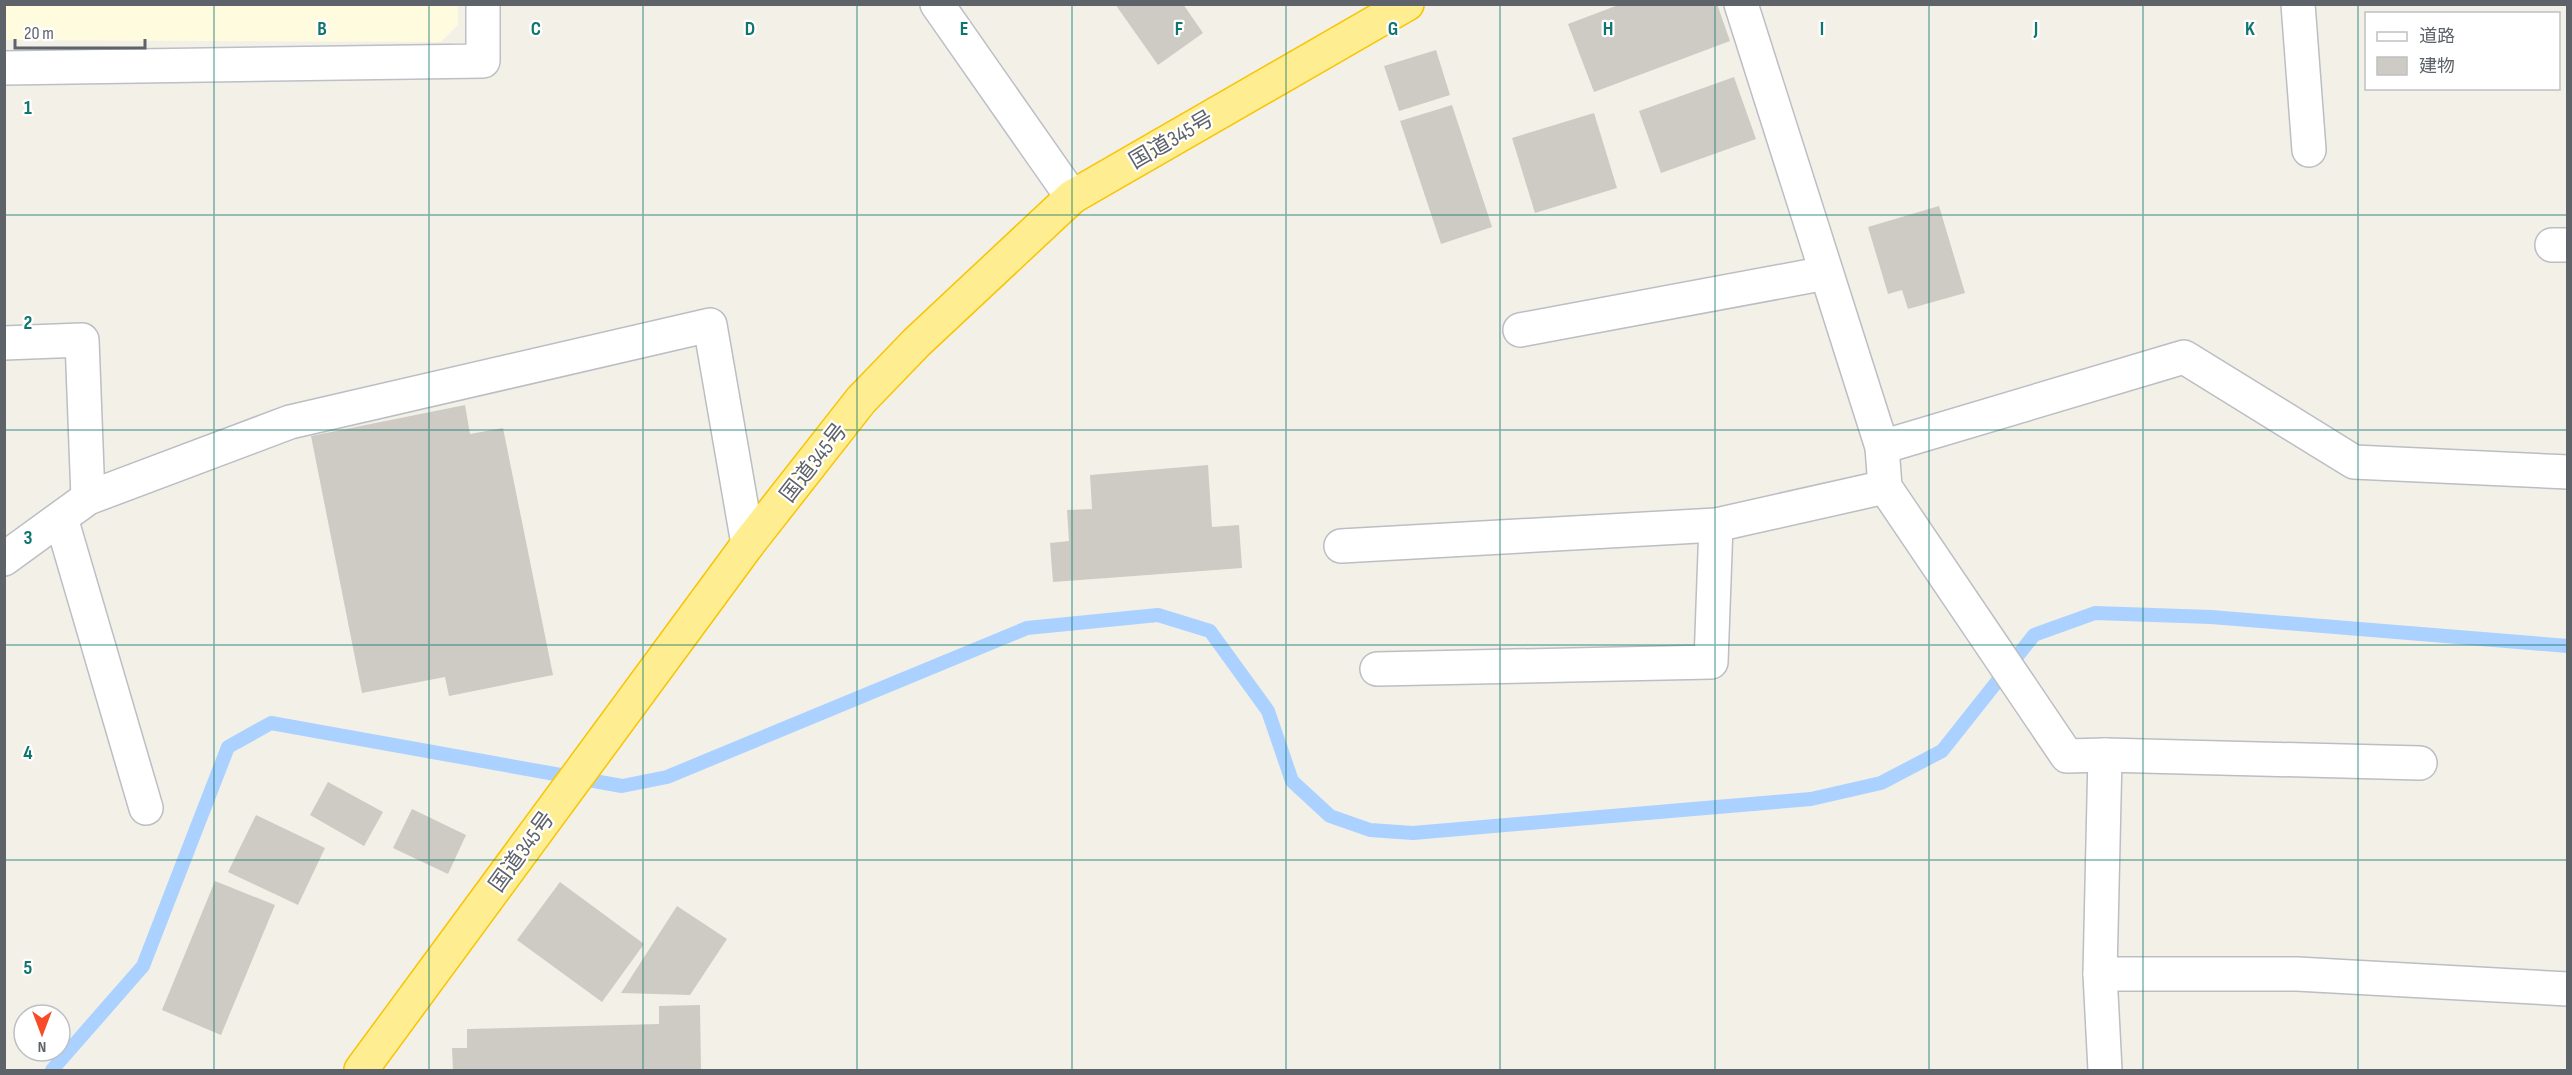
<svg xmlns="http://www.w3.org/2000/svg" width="2572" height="1075" font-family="'Sofia Sans Condensed','Noto Sans JP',sans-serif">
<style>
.commercial{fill:#fffbdf}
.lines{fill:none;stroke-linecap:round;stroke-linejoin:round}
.stream{stroke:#aad1ff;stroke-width:14}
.building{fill:#cdcbc4}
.street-casing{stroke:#bbbec3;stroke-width:36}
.secondary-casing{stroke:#bcbfc6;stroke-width:36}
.highway-casing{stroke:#f9c400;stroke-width:36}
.street{stroke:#fff;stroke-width:33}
.secondary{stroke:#fff;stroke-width:33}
.highway{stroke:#ffee91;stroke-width:33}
.grid{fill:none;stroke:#0f766e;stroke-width:1.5;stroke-opacity:0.55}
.labels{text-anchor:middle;stroke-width:4.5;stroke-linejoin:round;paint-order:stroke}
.street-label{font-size:22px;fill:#5e6269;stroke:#fff}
.grid-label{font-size:20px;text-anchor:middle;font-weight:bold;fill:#0f766e;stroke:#fff;stroke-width:4.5;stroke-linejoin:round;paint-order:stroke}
</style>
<rect width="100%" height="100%" fill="#f2f0e7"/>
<polygon class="commercial" points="5,4 458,4 458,25 441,42 5,40"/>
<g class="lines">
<polyline class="stream" points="52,1070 143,966 228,747 271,723 622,786 667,777 1027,628 1158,615 1210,631 1268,711 1292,781 1330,816 1370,830 1413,833 1811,799 1881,783 1942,751 2034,635 2095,613 2211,617 2568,646"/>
</g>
<g class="building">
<polygon points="1115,4 1183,4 1203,33 1158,65"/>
<polygon points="1621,4 1717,4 1730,41 1594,92 1568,24"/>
<polygon points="1436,50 1450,95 1399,111 1384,66"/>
<polygon points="1734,77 1756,139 1661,173 1639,111"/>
<polygon points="1452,105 1492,227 1441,244 1400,121"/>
<polygon points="1594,113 1617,188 1535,213 1512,138"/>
<polygon points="1939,206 1965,293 1908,309 1902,290 1888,294 1868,227"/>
<polygon points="465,405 470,434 503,428 553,675 449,696 445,677 362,693 311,436"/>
<polygon points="1208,465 1212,527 1239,525 1242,568 1053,582 1050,543 1069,541 1067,510 1092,509 1090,475"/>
<polygon points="328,782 383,812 364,846 310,815"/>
<polygon points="412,809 466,835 448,874 393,848"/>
<polygon points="256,815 325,848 298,905 228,872"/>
<polygon points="215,881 275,905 221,1035 162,1010"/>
<polygon points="560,882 644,944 602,1002 517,940"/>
<polygon points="677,906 727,939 690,995 621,993"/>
<polygon points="700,1005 701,1070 453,1070 452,1048 467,1048 467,1029 659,1024 659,1006"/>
</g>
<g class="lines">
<defs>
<g id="street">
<polyline points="1741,4 1882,447 2184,357 2354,462 2568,472"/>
<polyline points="2298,4 2309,150"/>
<polyline points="2552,245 2568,245"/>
<polyline points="1520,330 1826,273"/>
<polyline points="4,343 82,340 88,498"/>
<polyline points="1882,447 1885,487 2067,756 2105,755 2100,974 2297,974 2568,989"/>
<polyline points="61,518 146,808"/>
<polyline points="1341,546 1716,525 1885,487"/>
<polyline points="4,559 88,498 290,422 710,325 748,544"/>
<polyline points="1377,669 1711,662 1716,525"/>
<polyline points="2105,755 2420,763"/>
<polyline points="2100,974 2105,1070"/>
</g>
<g id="secondary">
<polyline points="937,4 1072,197"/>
<polyline points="4,68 483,61 483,4"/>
</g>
<polyline id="highway" points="361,1070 748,544 861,400 917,342 1072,197 1407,4"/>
</defs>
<use href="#street" class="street-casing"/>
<use href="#secondary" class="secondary-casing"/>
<use href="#highway" class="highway-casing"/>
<use href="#street" class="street"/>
<use href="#secondary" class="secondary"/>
<use href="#highway" class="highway"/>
</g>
<path class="grid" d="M214,4v1066M429,4v1066M643,4v1066M857,4v1066M1072,4v1066M1286,4v1066M1500,4v1066M1715,4v1066M1929,4v1066M2143,4v1066M2358,4v1066M4,215h2564M4,430h2564M4,645h2564M4,860h2564"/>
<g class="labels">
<g class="street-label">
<text transform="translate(1171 139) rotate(-30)" y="8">国道345号</text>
<text transform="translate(813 462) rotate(-52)" y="8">国道345号</text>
<text transform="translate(521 851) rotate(-54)" y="8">国道345号</text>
</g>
</g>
<g class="grid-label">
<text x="322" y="35">B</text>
<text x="536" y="35">C</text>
<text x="750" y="35">D</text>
<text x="964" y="35">E</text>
<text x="1179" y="35">F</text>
<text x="1393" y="35">G</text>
<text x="1608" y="35">H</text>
<text x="1822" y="35">I</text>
<text x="2036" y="35">J</text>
<text x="2250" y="35">K</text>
<text x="28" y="114">1</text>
<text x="28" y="329">2</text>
<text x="28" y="544">3</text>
<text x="28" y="759">4</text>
<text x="28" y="974">5</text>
</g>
<rect width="2572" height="1075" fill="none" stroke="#5e6269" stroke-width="12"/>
<rect x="2365" y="12" width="195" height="78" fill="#ffffff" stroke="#bfc0c3" stroke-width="1.5"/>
<rect x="2377" y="32" width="30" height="9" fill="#ffffff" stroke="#bfc0c3" stroke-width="1.5"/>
<text x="2419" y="42" font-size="18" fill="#5e6269">道路</text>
<rect x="2377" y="57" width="30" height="18" fill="#cdcbc4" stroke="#bfc0c3" stroke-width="1.5"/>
<text x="2419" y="72" font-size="18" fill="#5e6269">建物</text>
<g transform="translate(42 1033) rotate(180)"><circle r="28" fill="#ffffff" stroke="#bfc0c3" stroke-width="1.5"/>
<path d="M0-4.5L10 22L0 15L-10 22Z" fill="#f74c27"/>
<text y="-9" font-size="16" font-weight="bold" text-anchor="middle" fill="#5e6269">N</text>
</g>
<path d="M15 39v9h130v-9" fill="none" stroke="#5e6269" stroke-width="3"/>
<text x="24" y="39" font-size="18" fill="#5e6269" stroke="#ffffff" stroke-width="4.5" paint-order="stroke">20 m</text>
</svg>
